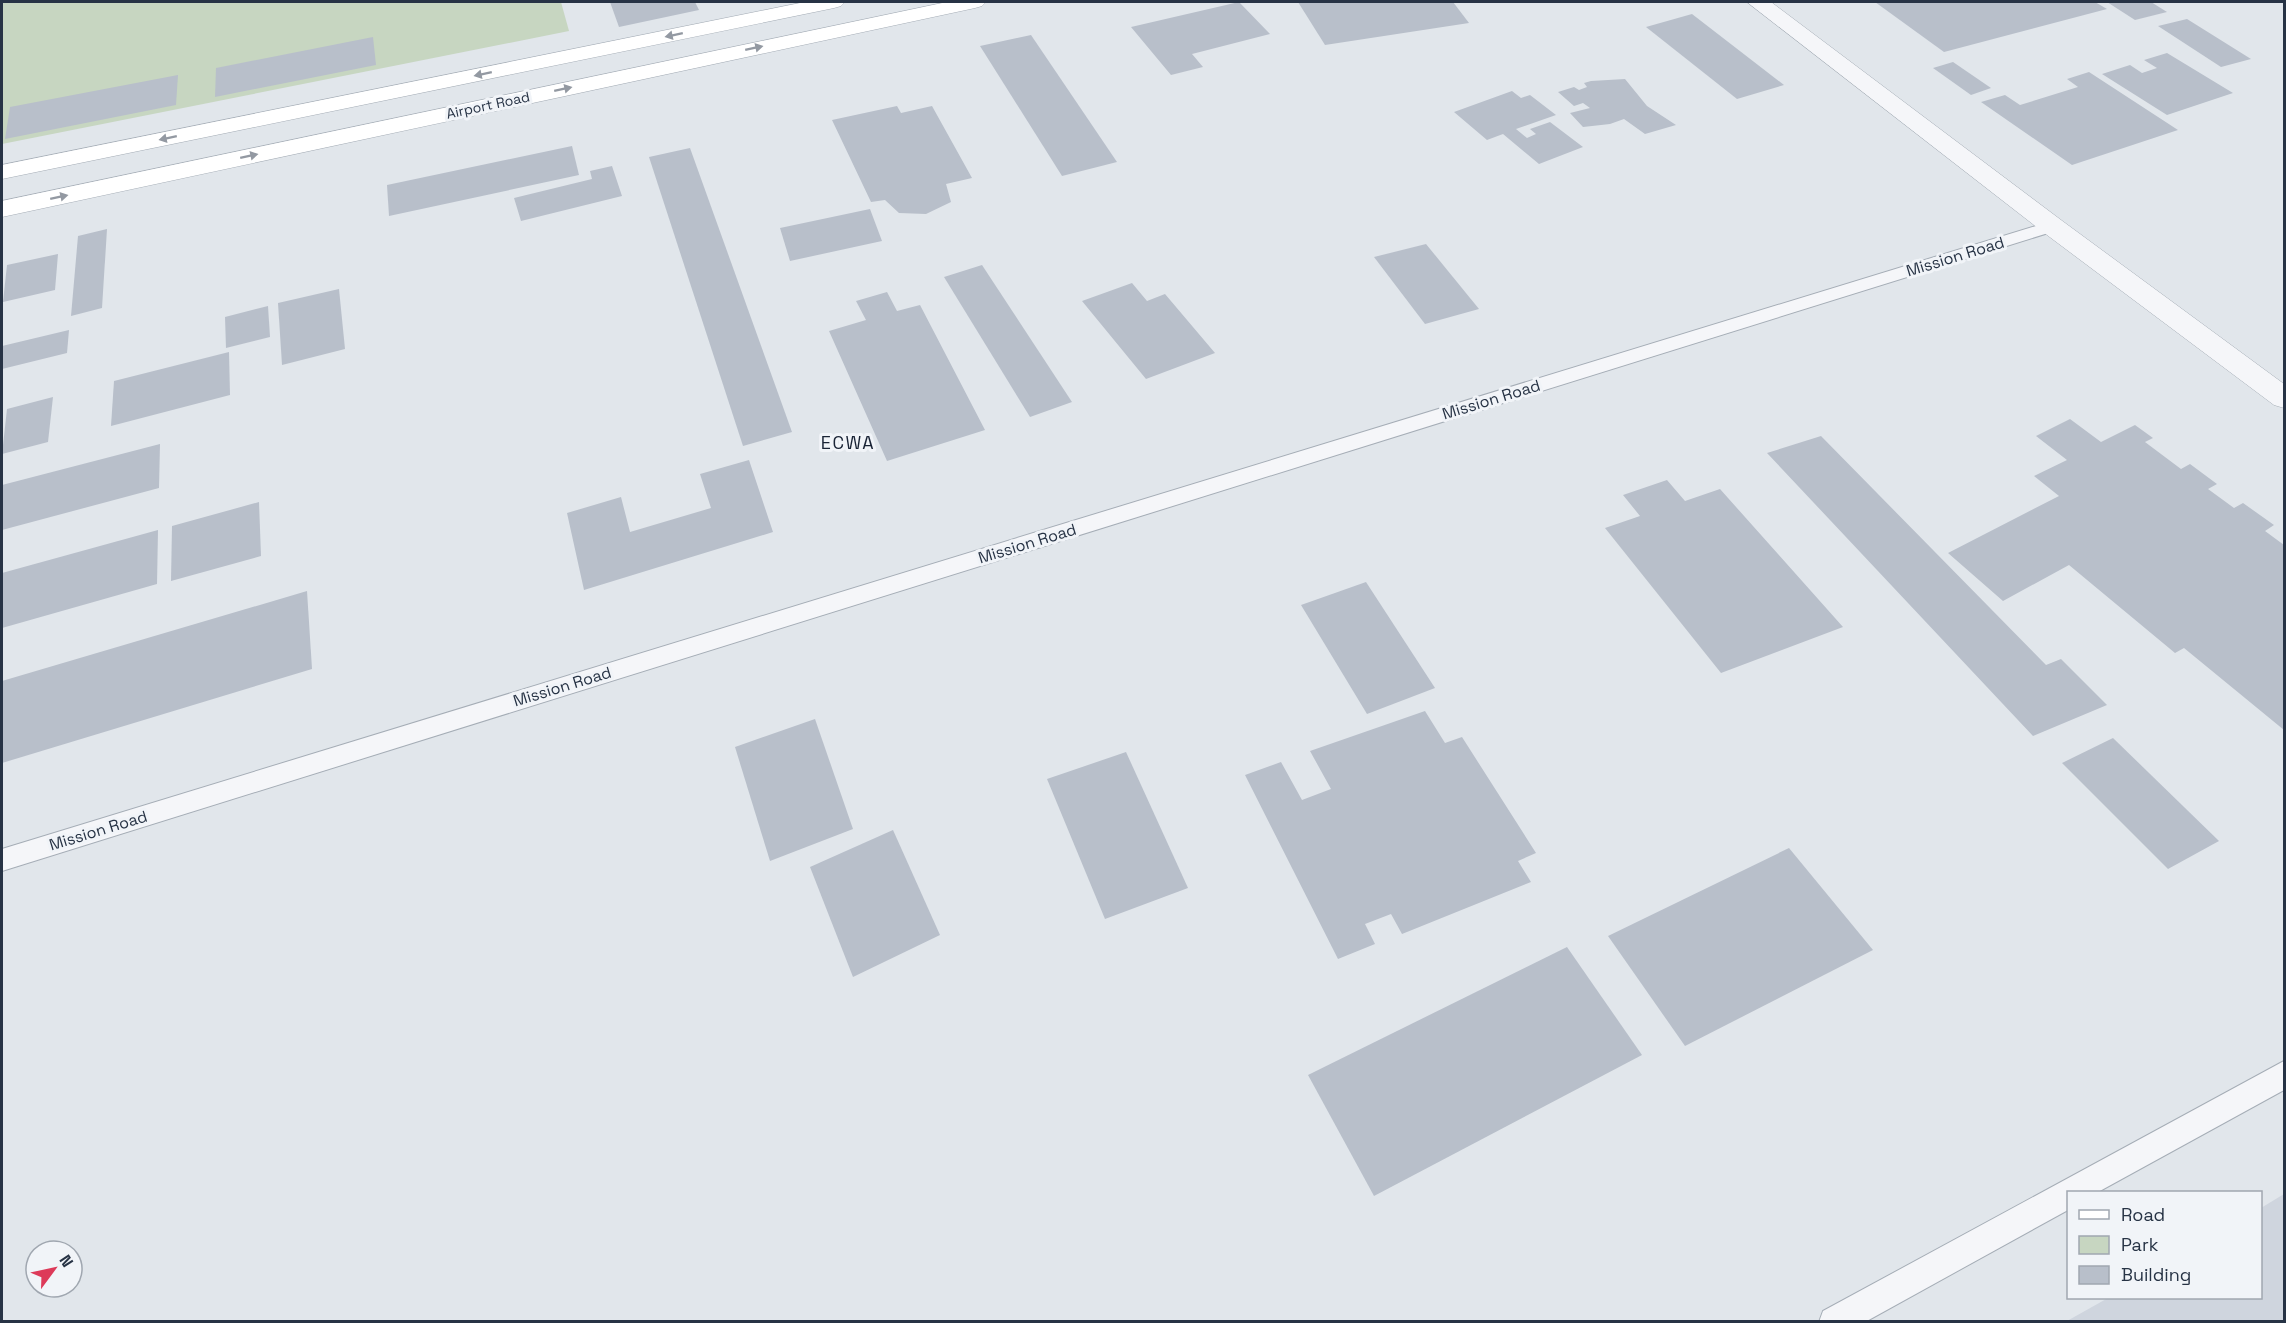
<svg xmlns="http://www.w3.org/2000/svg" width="2286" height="1323" font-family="'Space Grotesk',sans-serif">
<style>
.built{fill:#cfd5de}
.green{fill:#c7d6c1}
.building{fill:#b8bfca}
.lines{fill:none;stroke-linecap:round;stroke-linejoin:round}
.lane-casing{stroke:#a5adb6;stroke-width:2}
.street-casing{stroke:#a5adb6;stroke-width:1}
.secondary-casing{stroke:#a5adb6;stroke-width:1}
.lane{fill:#f5f6f9;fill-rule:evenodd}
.street{fill:#f5f6f9;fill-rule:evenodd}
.secondary{fill:#fff;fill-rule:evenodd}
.oneway{fill:#9399a2}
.labels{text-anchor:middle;stroke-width:6;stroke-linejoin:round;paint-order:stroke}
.far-street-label{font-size:14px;fill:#273345;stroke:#f1f4f8}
.street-label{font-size:16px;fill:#273345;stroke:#f1f4f8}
.neighbourhood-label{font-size:18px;letter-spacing:1.5px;fill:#1a2436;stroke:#f1f4f8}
</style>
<rect width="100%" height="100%" fill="#e1e6eb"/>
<polygon class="built" points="2284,1194 2284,1321 2067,1321 2108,1298 2260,1298 2261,1208"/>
<polygon class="green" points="2,2 561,2 569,31 2,144"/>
<g class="building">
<polygon points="610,2 695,2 699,10 619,27"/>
<polygon points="1239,2 1270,34 1192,54 1203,67 1171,75 1131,27"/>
<polygon points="1298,2 1453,2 1469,23 1325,45"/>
<polygon points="1875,2 2095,2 2107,9 1944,52"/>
<polygon points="2107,2 2151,2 2167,12 2135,20"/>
<polygon points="1692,14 1784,85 1737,99 1646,27"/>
<polygon points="2187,19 2251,59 2221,67 2158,26"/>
<polygon points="1031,35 1117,162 1062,176 980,46"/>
<polygon points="373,37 376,65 215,97 216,68"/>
<polygon points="2167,53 2233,93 2167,115 2102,74 2130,65 2142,73 2157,68 2144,60"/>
<polygon points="1953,62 1991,88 1971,95 1933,68"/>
<polygon points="2089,72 2178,130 2072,165 1981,102 2005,95 2020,105 2078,87 2067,79"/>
<polygon points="178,75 176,105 5,139 10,107"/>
<polygon points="1625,79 1647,106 1676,125 1645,134 1624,119 1610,124 1583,127 1570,113 1590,108 1583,103 1574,106 1558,92 1574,87 1579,90 1587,87 1584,83 1591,81"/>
<polygon points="1512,91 1521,98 1530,95 1556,115 1516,129 1527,138 1536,134 1530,129 1550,122 1583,147 1539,164 1503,134 1487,140 1454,112"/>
<polygon points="897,106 901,113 932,106 972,178 946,184 951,202 926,214 899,213 885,200 871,202 832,120"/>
<polygon points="572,146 579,175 389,216 387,185"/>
<polygon points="690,148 792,432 743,446 649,157"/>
<polygon points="612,166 622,196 521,221 514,198 592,179 590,171"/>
<polygon points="870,209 882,241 790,261 780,228"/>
<polygon points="107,229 102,308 71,316 78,236"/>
<polygon points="1426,244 1479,309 1425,324 1374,257"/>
<polygon points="58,254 55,290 3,302 7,265"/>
<polygon points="982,265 1072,402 1030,417 944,277"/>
<polygon points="1132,283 1147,301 1165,294 1215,353 1146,379 1082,301"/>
<polygon points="339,289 345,349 282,365 278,303"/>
<polygon points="887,292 897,311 920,305 985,430 887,461 829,331 866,320 856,301"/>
<polygon points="268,306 270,337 226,348 225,317"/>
<polygon points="69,330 67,353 2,369 2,346"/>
<polygon points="229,352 230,395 111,426 114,381"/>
<polygon points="53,397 48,442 2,454 7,409"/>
<polygon points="2070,419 2101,442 2135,425 2153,438 2145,442 2181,469 2190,464 2217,484 2208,489 2234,508 2243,503 2274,525 2265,531 2284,545 2284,730 2184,648 2175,653 2069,565 2003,601 1948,553 2059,496 2034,476 2067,460 2036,436"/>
<polygon points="1821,436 2046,665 2061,659 2107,705 2033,736 1767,453"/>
<polygon points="160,444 159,488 2,530 2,485"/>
<polygon points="749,460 773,532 584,590 567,513 621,497 630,532 711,508 700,474"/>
<polygon points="1667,480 1685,501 1720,489 1843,627 1721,673 1605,528 1640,516 1623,495"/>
<polygon points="259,502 261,556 171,581 172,526"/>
<polygon points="158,530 157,584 2,628 2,573"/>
<polygon points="1366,582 1435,688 1367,714 1301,605"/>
<polygon points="307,591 312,669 2,763 2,681"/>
<polygon points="1425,711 1445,743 1462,737 1536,853 1518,861 1531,882 1402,934 1391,914 1365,924 1375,944 1338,959 1245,775 1281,762 1302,800 1331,789 1310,751"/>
<polygon points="815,719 853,829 770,861 735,747"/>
<polygon points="2113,738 2219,841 2168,869 2062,763"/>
<polygon points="1126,752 1188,888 1105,919 1047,779"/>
<polygon points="893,830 940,935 853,977 810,867"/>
<polygon points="1789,848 1873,950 1685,1046 1608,936"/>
<polygon points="1567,947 1642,1055 1374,1196 1308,1075"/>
</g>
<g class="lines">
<defs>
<g id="lane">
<polygon points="2052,221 2058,222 2061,226 2058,230 2,871 2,849"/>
<polygon points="2284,1061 2284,1090 2098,1192 2068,1192 2068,1210 1865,1322 1819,1322 1823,1311"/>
</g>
<polygon id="street" points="1747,2 1771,2 2061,220 2284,384 2284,408 2274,405 2043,232"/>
<g id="secondary">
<polygon points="805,2 845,2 841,6 834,8 2,179 2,165"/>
<polygon points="947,2 986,2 982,6 975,8 2,217 2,201"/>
</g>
</defs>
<use href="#lane" class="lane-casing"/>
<use href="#street" class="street-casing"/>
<use href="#secondary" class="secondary-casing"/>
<use href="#lane" class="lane"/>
<use href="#street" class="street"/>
<use href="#secondary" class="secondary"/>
</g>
<defs><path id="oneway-solid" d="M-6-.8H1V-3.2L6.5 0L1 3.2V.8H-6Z" transform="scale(1.5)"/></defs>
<g class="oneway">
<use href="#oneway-solid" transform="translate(674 35) rotate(168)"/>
<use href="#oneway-solid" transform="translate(754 48) rotate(-12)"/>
<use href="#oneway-solid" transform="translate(483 74) rotate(168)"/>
<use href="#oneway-solid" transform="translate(563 89) rotate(-12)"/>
<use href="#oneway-solid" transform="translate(168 138) rotate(168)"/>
<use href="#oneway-solid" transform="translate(249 156) rotate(-12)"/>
<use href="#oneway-solid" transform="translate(59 197) rotate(-12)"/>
</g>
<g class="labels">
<g class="far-street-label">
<text transform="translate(488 105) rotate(-12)" y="5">Airport Road</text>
</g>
<g class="street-label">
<text transform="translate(1955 256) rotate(-17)" y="6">Mission Road</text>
<text transform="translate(1491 399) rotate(-17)" y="6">Mission Road</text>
<text transform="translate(1027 543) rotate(-17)" y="6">Mission Road</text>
<text transform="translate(562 686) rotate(-17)" y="6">Mission Road</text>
<text transform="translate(98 830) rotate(-17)" y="6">Mission Road</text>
</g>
<g class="neighbourhood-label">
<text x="848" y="449">ECWA</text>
</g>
</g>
<rect width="2286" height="1323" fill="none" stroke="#273345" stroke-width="6"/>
<rect x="2067" y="1191" width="195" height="108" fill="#f1f4f8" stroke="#a0a7b0" stroke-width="1.5"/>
<rect x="2079" y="1210" width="30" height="9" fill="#ffffff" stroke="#a0a7b0" stroke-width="1.5"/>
<text x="2121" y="1221" font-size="18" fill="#273345">Road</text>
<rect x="2079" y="1236" width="30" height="18" fill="#c7d6c1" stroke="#a0a7b0" stroke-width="1.5"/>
<text x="2121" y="1251" font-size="18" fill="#273345">Park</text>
<rect x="2079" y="1266" width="30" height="18" fill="#b8bfca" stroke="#a0a7b0" stroke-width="1.5"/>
<text x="2121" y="1281" font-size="18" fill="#273345">Building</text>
<g transform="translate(54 1269) rotate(57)"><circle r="28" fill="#f1f4f8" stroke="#a0a7b0" stroke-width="1.5"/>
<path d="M0-4.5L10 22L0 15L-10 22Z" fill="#dd3a59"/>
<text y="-9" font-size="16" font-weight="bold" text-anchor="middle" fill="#273345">N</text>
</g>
</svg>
